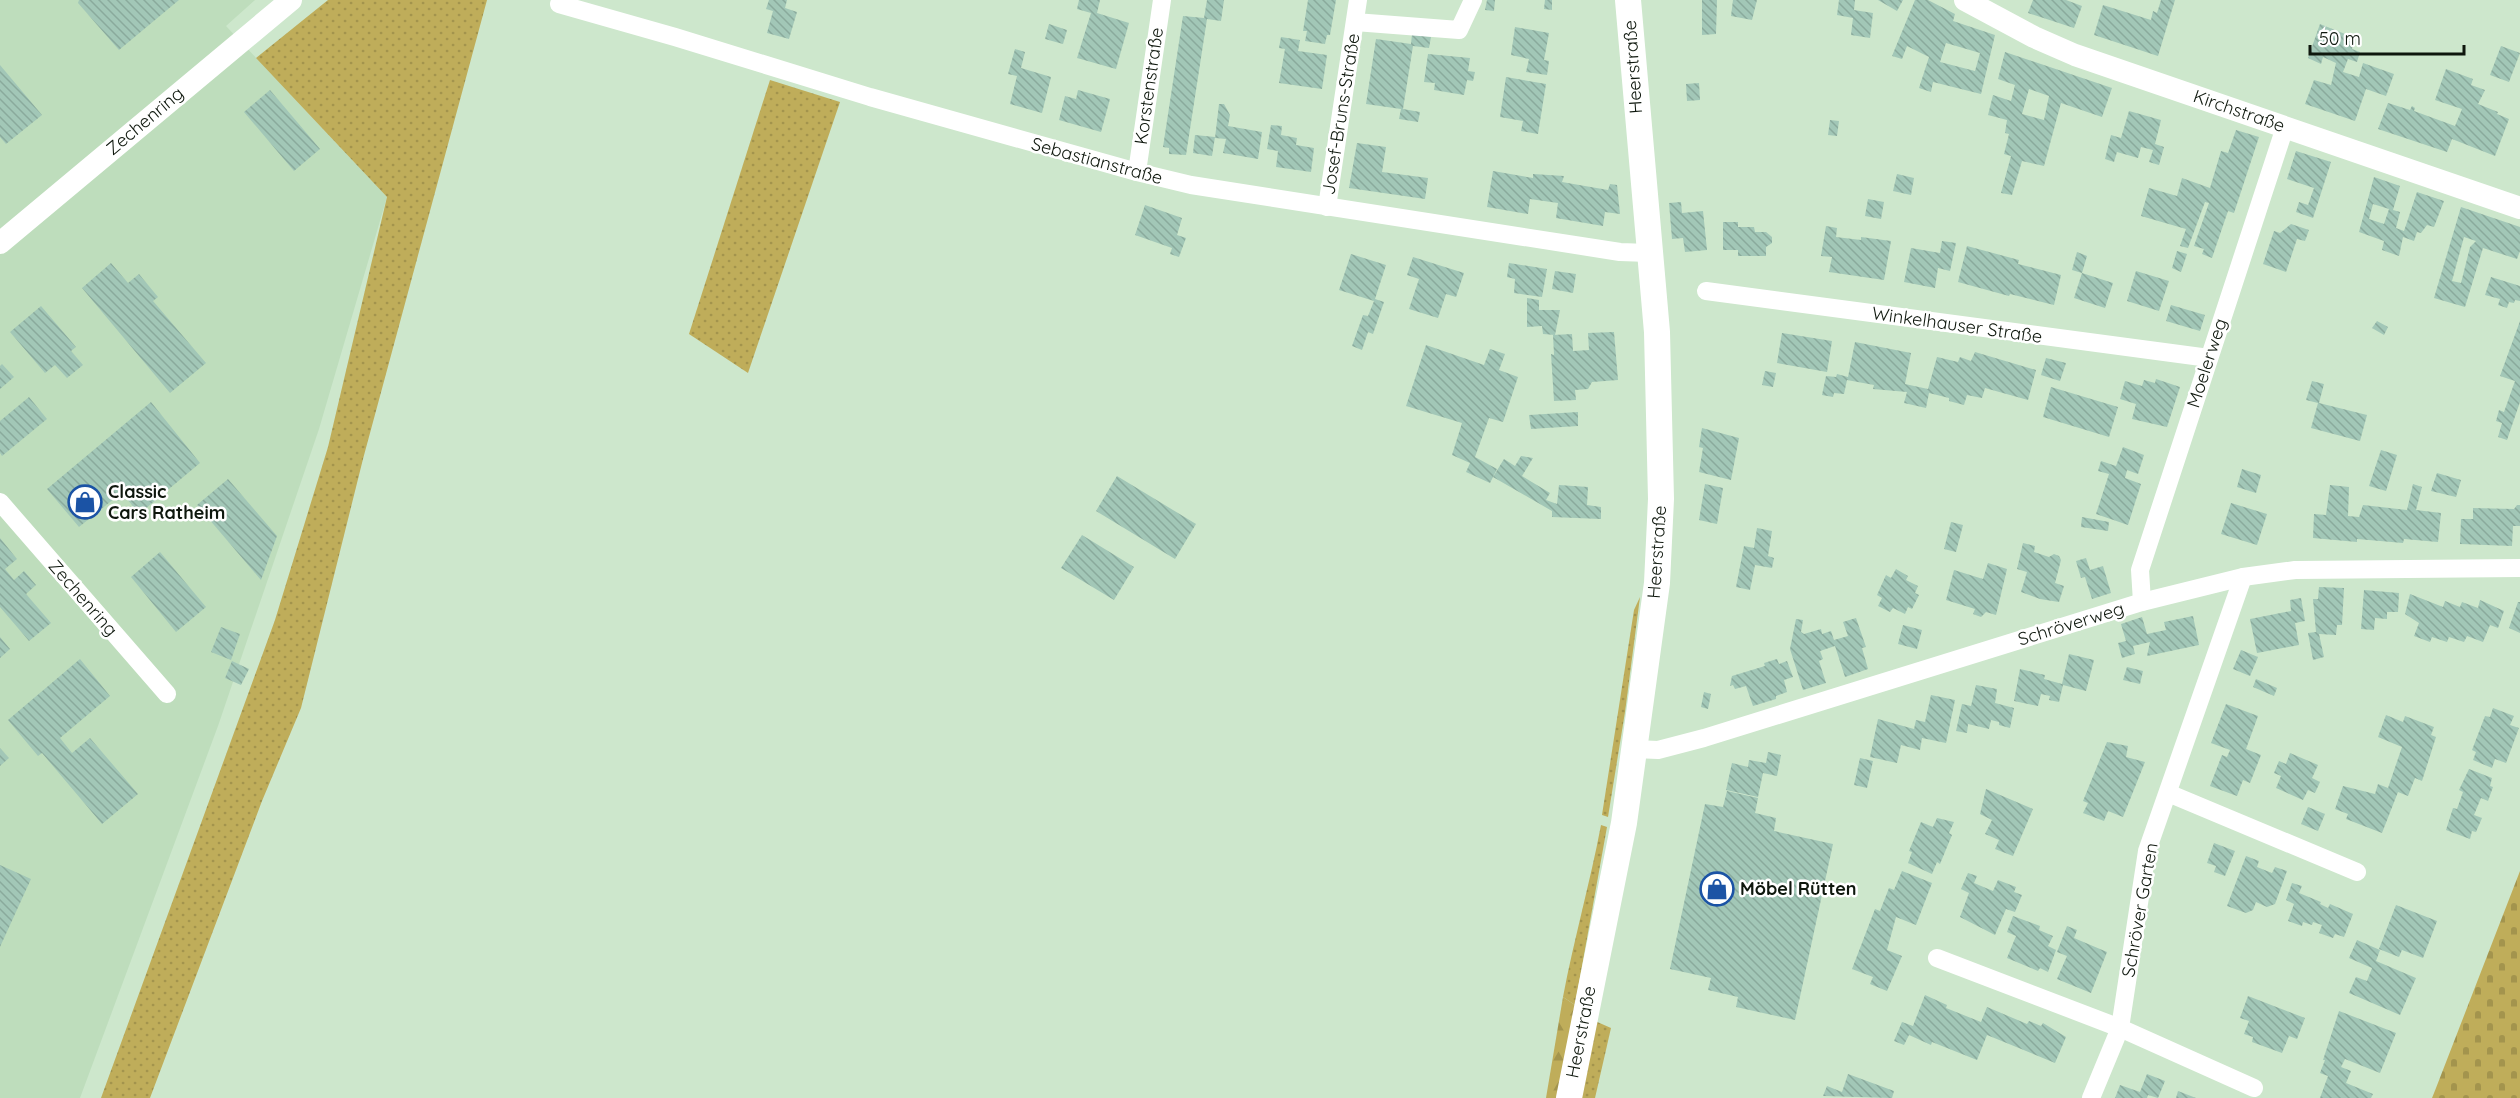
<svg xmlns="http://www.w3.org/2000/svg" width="2520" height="1098" font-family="Quicksand,sans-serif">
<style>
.built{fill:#beddbc}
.grass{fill:url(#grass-dots)}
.forest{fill:url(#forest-firs)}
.cemetery{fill:url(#cemetery-stones)}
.building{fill:url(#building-back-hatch);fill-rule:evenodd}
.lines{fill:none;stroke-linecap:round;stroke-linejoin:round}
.minor{stroke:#fff;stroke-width:18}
.tertiary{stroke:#fff;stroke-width:22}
.secondary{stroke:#fff;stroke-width:26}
.labels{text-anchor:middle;stroke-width:5;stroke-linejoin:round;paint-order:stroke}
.street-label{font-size:18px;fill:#0e170d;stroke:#fff}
.poi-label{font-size:18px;font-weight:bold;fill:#0e170d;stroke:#fff;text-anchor:start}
</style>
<defs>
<pattern id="grass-dots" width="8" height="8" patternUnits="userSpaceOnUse" patternTransform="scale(1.5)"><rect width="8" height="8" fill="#bfad5a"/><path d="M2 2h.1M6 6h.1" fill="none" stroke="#a3944d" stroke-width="1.8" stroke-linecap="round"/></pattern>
<pattern id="forest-firs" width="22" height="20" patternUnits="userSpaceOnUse" patternTransform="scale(1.5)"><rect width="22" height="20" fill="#bfad5a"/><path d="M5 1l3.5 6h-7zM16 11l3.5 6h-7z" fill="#a3944d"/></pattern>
<pattern id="cemetery-stones" width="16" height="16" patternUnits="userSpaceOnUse" patternTransform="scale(1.5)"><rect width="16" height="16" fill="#bfad5a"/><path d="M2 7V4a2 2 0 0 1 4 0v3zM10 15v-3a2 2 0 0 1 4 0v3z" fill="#a3944d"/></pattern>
<pattern id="building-back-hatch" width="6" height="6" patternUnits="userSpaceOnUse" patternTransform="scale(1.5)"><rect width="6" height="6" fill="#a2c7b7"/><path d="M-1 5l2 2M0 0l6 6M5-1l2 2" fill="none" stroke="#8aaa9c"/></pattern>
</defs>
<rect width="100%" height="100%" fill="#cde7cc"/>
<polygon class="built" points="0,0 255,0 226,26 387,197 319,429 218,726 80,1098 0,1098"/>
<g class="grass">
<polygon points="328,0 487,0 363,459 301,708 262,801 150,1098 101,1098 275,620 328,447 387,197 256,58"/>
<polygon points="770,80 840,102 748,373 689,334"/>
<polygon points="1640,597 1625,712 1608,817 1602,815 1634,610"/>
<path d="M1601,825l6,2 -32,178 -12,-8c11,-58 27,-114 38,-172z"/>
<polygon points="1595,1021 1611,1028 1595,1098 1579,1098"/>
</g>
<polygon class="forest" points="1563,997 1575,1005 1559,1098 1546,1098"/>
<polygon class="cemetery" points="2520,871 2520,1098 2432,1098 2436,1088"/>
<g class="building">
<polygon points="79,0 179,0 119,50 78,3"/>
<polygon points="769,0 787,0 785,8 797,12 789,39 767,33 773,11 766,9"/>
<polygon points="1079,0 1100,0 1097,13 1129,23 1116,69 1077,58 1091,13 1077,9"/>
<polygon points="1207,0 1224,0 1221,21 1207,19 1186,155 1169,154 1169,148 1163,147 1183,16 1204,18"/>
<polygon points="1308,0 1336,0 1330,35 1327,35 1325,44 1305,41 1307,31 1303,31"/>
<polygon points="1487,0 1495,0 1494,11 1485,10"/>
<polygon points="1545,0 1552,0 1552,10 1544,9"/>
<polygon points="1702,0 1717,0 1716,34 1702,35"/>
<polygon points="1733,0 1757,0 1752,20 1731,16"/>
<polygon points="1839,0 1855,0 1854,10 1873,13 1870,38 1851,35 1853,18 1837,15"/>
<polygon points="1878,0 1903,0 1897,11"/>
<path d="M1915,0h13l27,14 -2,7 42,14 -14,59 -48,-12 -2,10 -12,-4 10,-31 -22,-11 -5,13 -10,-3zM1946,43l34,10 -5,18 -35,-9z"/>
<polygon points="2033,0 2066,0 2082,6 2074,28 2028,13"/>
<polygon points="2161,0 2175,0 2158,56 2094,35 2103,5 2151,20 2153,11 2157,13"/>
<polygon points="1049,24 1067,30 1063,44 1045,39"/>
<polygon points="2320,24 2355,38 2352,49 2360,52 2357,62 2348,59 2343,72 2359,77 2363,63 2394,74 2386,96 2366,89 2355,121 2305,104 2314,80 2331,85 2336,63 2323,57 2321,64 2308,58"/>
<polygon points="1515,27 1549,33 1544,60 1549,61 1547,75 1526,72 1529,59 1511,55"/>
<polygon points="1412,34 1431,37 1429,48 1413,46 1403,109 1420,112 1418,122 1399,119 1401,109 1366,104 1376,39 1411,44"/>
<polygon points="1281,37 1300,40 1298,51 1327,55 1322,89 1279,83 1285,49 1279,48"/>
<polygon points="2501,46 2520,53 2509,82 2490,75"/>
<polygon points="1015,49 1025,52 1021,68 1051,77 1042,113 1010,104 1017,76 1008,74"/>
<path d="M2005,52l107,36 -10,29 -41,-14 -17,63 -22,-5 -10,34 -11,-2 10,-37 -7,-2 5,-20 -4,-1 2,-13 -19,-5 5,-20 18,6 4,-16 -17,-6zM2029,89l20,7 -5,24 -22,-6z"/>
<polygon points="1428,54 1470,58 1468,71 1475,72 1473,81 1467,80 1464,95 1434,90 1435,83 1424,82"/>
<polygon points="0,65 42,115 6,144 0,137"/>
<polygon points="2446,69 2473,79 2471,85 2485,90 2478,104 2498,112 2497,114 2509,119 2495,156 2452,139 2447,152 2378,129 2388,103 2410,110 2412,106 2415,108 2414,111 2455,126 2462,109 2435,100"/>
<polygon points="1506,77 1546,84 1538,134 1521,131 1523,121 1500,117"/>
<polygon points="1699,83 1700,100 1687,101 1686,84"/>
<polygon points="270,90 320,149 294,171 244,112"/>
<polygon points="1078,90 1110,99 1101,132 1059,120 1065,96 1076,99"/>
<polygon points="1219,104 1224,104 1230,115 1228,126 1262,132 1258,159 1223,153 1226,139 1215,138"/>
<polygon points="2129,111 2161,120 2155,144 2164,147 2159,165 2149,162 2153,150 2141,147 2138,158 2117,152 2114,162 2105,159 2111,135 2121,138"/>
<polygon points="1830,120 1839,121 1837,136 1828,135"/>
<polygon points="1271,125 1282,126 1281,135 1297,138 1296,145 1314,148 1311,172 1276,167 1278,151 1267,149"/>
<polygon points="2236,130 2259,137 2234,213 2228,211 2212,258 2202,254 2204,249 2194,246 2209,203 2205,202 2188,248 2180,246 2186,229 2141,216 2149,188 2177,196 2182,178 2210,188 2221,151 2228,153"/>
<polygon points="1195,135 1215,137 1212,156 1193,153"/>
<polygon points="1357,143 1386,147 1382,172 1428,178 1425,199 1349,188"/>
<polygon points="2296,151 2331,162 2313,218 2296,212 2299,202 2308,205 2314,188 2287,179"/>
<polygon points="1493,171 1533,178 1533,174 1564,176 1562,182 1608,190 1610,184 1617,185 1620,214 1605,212 1603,226 1556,218 1558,203 1530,199 1528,214 1487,207"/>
<polygon points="1897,174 1914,178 1911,195 1893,191"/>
<path d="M2374,177l26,9 -7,24 7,2 -4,16 8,3 13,-39 27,9 -10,26 -7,-2 -6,8 -4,-1 -3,9 -11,-4 -4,19 -17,-6 2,-9 -25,-9zM2373,204l16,5 -5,15 -15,-5z"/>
<polygon points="1868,199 1884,202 1881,219 1865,216"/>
<polygon points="1681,202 1682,213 1703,211 1707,250 1685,252 1683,238 1672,239 1669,203"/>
<polygon points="1145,205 1182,218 1177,235 1186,238 1179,257 1170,254 1172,248 1135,235"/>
<path d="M2461,207l59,20v24l-3,8 -34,-11 -18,59 -31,-9zM2464,237l12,4 -6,6 -9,36 -9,-2z"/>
<polygon points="1723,222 1738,222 1738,227 1754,227 1755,232 1766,232 1772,237 1772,243 1766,247 1766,256 1738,256 1738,250 1723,250"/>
<polygon points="2291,224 2309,230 2305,241 2297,239 2286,272 2263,264 2274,231 2280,233"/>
<polygon points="1826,226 1837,228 1836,237 1861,240 1861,237 1891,241 1884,280 1829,272 1832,257 1821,256"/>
<polygon points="1942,241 1956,243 1950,271 1938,268 1935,288 1904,282 1911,248 1940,253"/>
<polygon points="1967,246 2019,260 2018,264 2061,275 2054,305 2010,294 2009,296 1958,282"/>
<polygon points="2177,251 2187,254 2181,272 2172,268"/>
<polygon points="2077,252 2087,256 2082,273 2113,283 2105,308 2074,298 2082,273 2072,270"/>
<polygon points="1351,254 1386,265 1375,299 1384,302 1373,334 1368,332 1362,350 1352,346 1363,315 1368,316 1374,301 1339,290"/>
<polygon points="1413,257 1464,273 1456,297 1446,294 1438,318 1409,309 1419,279 1407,275"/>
<polygon points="111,263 128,283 139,274 158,297 153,301 206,363 170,393 82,288"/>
<polygon points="1509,263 1547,269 1542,297 1514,293 1515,279 1507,277"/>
<polygon points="1555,271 1576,274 1573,293 1552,289"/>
<polygon points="2136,271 2169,281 2159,311 2127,301"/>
<polygon points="2491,277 2520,286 2520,301 2515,300 2514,303 2509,302 2507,308 2498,305 2500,299 2485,295"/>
<polygon points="1527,298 1539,300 1539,310 1560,310 1555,335 1543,334 1542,326 1527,327"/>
<polygon points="2171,305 2205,315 2200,331 2166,321"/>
<polygon points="41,306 76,347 71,351 83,365 67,378 55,365 45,373 10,332"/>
<polygon points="2377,321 2388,327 2384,335 2372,328"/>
<polygon points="2520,321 2520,402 2507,440 2498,437 2502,423 2496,421 2499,410 2504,412 2515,381 2500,376"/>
<polygon points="1614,332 1618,380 1592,382 1588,389 1575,390 1576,400 1554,401 1551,354 1554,355 1553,335 1572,334 1573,351 1589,350 1588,333"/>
<polygon points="1782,333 1832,341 1827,372 1777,363"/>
<polygon points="1855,342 1911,353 1905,384 1928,389 1937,357 1958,362 1960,357 1971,361 1975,352 2036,370 2028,400 1985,388 1982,398 1967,395 1964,405 1949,401 1949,398 1929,393 1926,408 1904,403 1907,392 1873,389 1874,385 1847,380 1844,394 1834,393 1833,397 1822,395 1826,376 1836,377 1837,374 1848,377"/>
<polygon points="1426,345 1484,365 1490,349 1505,354 1499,370 1518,377 1503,422 1489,418 1475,457 1497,469 1490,483 1466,472 1470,463 1452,455 1462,423 1406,406"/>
<polygon points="2046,358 2066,363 2060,381 2041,375"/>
<polygon points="2,364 14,377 0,389 0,366"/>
<polygon points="1765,371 1776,373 1773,387 1762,385"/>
<polygon points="2156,379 2180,387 2167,427 2132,419 2136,404 2120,399 2125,381 2142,386 2144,380 2155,383"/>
<polygon points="2312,381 2324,384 2319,403 2367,415 2360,441 2311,428 2318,403 2306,400"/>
<polygon points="2051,387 2118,407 2109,437 2043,417"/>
<polygon points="29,397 47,419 2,456 0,453 0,421"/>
<polygon points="151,402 200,463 139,514 124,495 118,501 115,498 79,527 47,489"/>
<polygon points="1578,412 1578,426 1531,429 1529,415"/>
<polygon points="1702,428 1739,438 1731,480 1699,472 1703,448 1699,447"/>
<polygon points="2123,447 2144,455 2138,474 2127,470 2125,478 2141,484 2128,525 2096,514 2109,474 2098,471 2101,461 2116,466"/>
<polygon points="2381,450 2397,455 2386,491 2369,486"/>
<polygon points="1521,456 1533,458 1522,476 1550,493 1546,500 1557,504 1559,485 1588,487 1587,505 1601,507 1601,519 1552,517 1552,511 1493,477 1504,459 1515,466"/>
<polygon points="2242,469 2261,475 2256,493 2237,487"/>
<polygon points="2437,473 2461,480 2456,497 2431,491"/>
<polygon points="1117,476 1196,524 1175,559 1096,511"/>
<polygon points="228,479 277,536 261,580 197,505"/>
<polygon points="1705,484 1723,488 1717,524 1699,520"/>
<polygon points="2413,484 2422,487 2416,510 2441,513 2438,542 2404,539 2403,543 2357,539 2357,542 2313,538 2314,514 2326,515 2330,485 2349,487 2348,516 2359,517 2363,505 2407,510"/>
<polygon points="2231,503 2267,514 2257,545 2221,534"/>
<polygon points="2517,505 2520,505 2520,526 2513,526 2512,546 2460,544 2461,519 2473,519 2473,508 2514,509"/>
<polygon points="2082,517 2109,522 2108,531 2081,527"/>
<polygon points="1951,522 1963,525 1956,552 1944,549"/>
<polygon points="1757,528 1772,531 1768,556 1774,558 1772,568 1755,565 1750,590 1736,587 1744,546 1754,548"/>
<polygon points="1082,535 1134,567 1114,600 1061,568"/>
<polygon points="0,538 17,559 5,569 14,580 24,571 36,585 26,594 51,623 29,641 0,607"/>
<polygon points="2023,543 2035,546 2034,552 2049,557 2054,554 2059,556 2061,560 2055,583 2064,586 2059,602 2040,599 2021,592 2027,572 2017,569"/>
<polygon points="160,552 206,607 176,632 131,577"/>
<polygon points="2086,558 2090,570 2103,566 2111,593 2092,599 2085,577 2081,578 2076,561"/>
<polygon points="1988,563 2007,569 1996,615 1986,612 1981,617 1973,614 1975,609 1946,600 1954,570 1983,579"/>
<polygon points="1896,569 1908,576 1906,580 1918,586 1915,593 1919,595 1912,609 1908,607 1905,614 1893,608 1890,612 1878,606 1882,598 1877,595 1886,575 1891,578"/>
<polygon points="2319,587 2344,588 2342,625 2337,625 2336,635 2319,634 2324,657 2313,660 2308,633 2316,632 2313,599 2318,599"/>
<polygon points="2364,590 2399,593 2398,612 2387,612 2387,619 2375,618 2374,630 2361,629"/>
<polygon points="2410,594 2443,607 2445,601 2460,607 2462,602 2478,608 2480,600 2504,611 2498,628 2490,625 2483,642 2467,636 2464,642 2449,637 2447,642 2432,637 2430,642 2414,636 2419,623 2405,614"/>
<polygon points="2301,598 2305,621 2295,623 2299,645 2257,653 2250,619 2291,611 2290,600"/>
<polygon points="2518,602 2520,602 2520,633 2509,628"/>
<polygon points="2193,616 2199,645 2147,656 2150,642 2133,646 2135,654 2122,658 2118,643 2126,641 2121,624 2142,617 2147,634 2166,630 2164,622"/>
<polygon points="1856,618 1866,647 1862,648 1868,669 1845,677 1835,646 1820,651 1823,659 1819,661 1826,683 1803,690 1790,649 1796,619 1803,620 1801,632 1804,634 1821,629 1822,634 1831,631 1834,640 1848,636 1843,622"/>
<polygon points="1903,625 1922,630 1917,649 1898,644"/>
<polygon points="221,627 240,634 231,660 211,652"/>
<polygon points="0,637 10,649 0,658"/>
<polygon points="2241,650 2258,657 2250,676 2233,669"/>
<polygon points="2069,654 2094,660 2086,691 2063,685 2059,702 2049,700 2050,696 2041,694 2038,706 2014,701 2020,669 2045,675 2044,679 2062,684"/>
<polygon points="80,659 110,696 60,738 72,753 90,738 138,794 102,824 42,753 38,756 8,720"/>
<polygon points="1777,659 1779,664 1787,661 1793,677 1784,680 1787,692 1776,696 1776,699 1753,706 1746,686 1735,689 1733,685 1730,686 1732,676 1765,666 1764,663"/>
<polygon points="232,661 249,669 241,685 225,678"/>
<polygon points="2127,667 2143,671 2140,684 2123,680"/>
<polygon points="2256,679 2277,688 2274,696 2253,687"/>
<polygon points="1976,685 1997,689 1995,703 2014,708 2010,728 1999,725 1999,722 1991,720 1989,729 1968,724 1967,733 1956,731 1962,704 1971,706"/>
<polygon points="1704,692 1711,694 1708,709 1701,707"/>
<polygon points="1931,695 1955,700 1946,743 1922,738 1920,750 1901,745 1897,763 1870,757 1878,719 1914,729 1916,720 1925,722"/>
<polygon points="2226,704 2258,716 2246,749 2261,755 2250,783 2243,780 2237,796 2210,786 2222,755 2227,757 2230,750 2211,743"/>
<polygon points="2493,708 2514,716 2510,725 2519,728 2506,763 2495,759 2492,768 2473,760 2476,752 2472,750 2485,716 2490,717"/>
<polygon points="2386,715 2403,722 2405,716 2434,727 2431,735 2436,737 2422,781 2415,778 2408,796 2398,792 2382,833 2346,819 2348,814 2335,809 2343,786 2375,794 2378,784 2388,788 2402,747 2378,737"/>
<polygon points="2107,742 2128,746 2126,757 2145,762 2123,817 2108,811 2104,821 2083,813 2088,803 2083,801"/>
<polygon points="0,748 9,758 0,766"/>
<polygon points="1768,752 1781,755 1777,776 1763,773 1758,797 1726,790 1732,763 1748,767 1749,760 1766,763"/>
<polygon points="2290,753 2318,765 2312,778 2320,782 2315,793 2308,790 2303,800 2276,788 2281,776 2274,773 2279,761 2286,764"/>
<polygon points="1860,758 1873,761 1867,788 1854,785"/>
<polygon points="2469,769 2492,778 2490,786 2493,787 2488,801 2481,798 2474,815 2482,818 2476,832 2472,831 2470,839 2446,830 2453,808 2457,809 2463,792 2459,790"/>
<polygon points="1986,789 2033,809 2013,856 1995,849 1999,840 1985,834 1992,820 1980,814"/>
<polygon points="1727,791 1758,798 1755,813 1776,818 1774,831 1833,844 1795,1020 1736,1007 1738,997 1708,990 1711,978 1670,969 1705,804 1723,807"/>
<polygon points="2308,807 2325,814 2318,831 2301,824"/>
<polygon points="1937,818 1954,822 1949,833 1952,835 1940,864 1937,862 1932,874 1908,863 1912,852 1909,851 1921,822 1933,827"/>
<polygon points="2214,843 2235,851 2225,876 2214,872 2216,866 2207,863"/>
<polygon points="2246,856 2259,861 2257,867 2272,873 2275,867 2287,871 2275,904 2267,907 2256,902 2253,910 2246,913 2227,906"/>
<polygon points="0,865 31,879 0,947"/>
<polygon points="1902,871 1932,883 1916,925 1896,917 1887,950 1902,956 1887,991 1870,984 1873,977 1852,969 1875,909 1880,911 1889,888 1894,890"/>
<polygon points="1968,873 1977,876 1974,883 1993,891 1998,880 2016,887 2014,892 2022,895 2015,912 2006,909 1995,935 1960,917 1969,893 1961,889"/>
<polygon points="2292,883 2302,886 2299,893 2321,902 2320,904 2328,908 2330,904 2353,914 2344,937 2335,934 2333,938 2319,933 2322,925 2313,922 2312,925 2303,922 2302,926 2288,921 2294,904 2286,900"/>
<polygon points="2396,905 2437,921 2423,958 2402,950 2399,957 2379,949"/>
<polygon points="2013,916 2040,926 2039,930 2053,936 2048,946 2056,950 2048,972 2040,968 2038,971 2007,958 2016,936 2007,932"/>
<polygon points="2067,926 2077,930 2074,938 2107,952 2091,993 2057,979 2067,956 2057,952"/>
<polygon points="2357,940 2380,950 2376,961 2416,978 2400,1015 2349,993 2356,977 2367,981 2372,968 2349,958"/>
<polygon points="1925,995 1947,1005 1946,1008 1981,1022 1987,1007 2027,1024 2029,1021 2041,1026 2043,1023 2066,1037 2055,1063 1987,1035 1977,1060 1932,1042 1931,1045 1909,1035 1904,1045 1894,1041 1902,1022 1913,1026"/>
<polygon points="2248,996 2305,1018 2297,1039 2289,1036 2282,1053 2252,1042 2253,1037 2244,1034 2249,1021 2240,1018"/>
<polygon points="2339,1011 2396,1033 2380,1073 2345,1059 2341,1067 2351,1071 2346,1083 2373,1094 2371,1098 2320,1098 2328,1076 2320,1073 2325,1060 2323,1060"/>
<polygon points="1848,1074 1894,1091 1892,1098 1823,1096 1827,1086 1842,1092"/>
<polygon points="2147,1074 2165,1081 2158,1098 2148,1095 2147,1098 2115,1098 2120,1085 2140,1092"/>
<polygon points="2178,1091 2196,1098 2176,1098"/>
</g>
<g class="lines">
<g class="minor">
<polyline points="559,4 675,37 870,97 1137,172 1191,185 1620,252 1649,253"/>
<polyline points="1355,22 1459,30 1473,0"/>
<polyline points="1137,172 1162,0"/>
<polyline points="1327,207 1358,0"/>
<polyline points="1706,291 2209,358"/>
<polyline points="0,502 167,694"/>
<polyline points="2142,602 2140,570 2285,127"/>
<polyline points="1634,749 1658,750 1704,738 2142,602 2243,577 2295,570 2520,568"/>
<polyline points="2168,793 2357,872"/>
<polyline points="1937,958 2120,1028 2254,1088"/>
<polyline points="2091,1098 2120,1028 2147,851 2243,577"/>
</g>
<g class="tertiary">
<polyline points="1965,0 2034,37 2075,55 2520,208"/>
<polyline points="0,243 291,0"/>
</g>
<polyline class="secondary" points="1569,1098 1624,823 1657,583 1661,499 1657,332 1628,0"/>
</g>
<defs>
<symbol id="shop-ring" viewBox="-11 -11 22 22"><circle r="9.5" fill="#fff" stroke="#1b53a5" stroke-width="1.5"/><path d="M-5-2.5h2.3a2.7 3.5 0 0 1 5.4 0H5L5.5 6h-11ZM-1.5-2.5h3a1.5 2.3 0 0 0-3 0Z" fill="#1b53a5"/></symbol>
</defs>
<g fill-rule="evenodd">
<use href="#shop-ring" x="66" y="483" width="38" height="38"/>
<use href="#shop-ring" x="1698" y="870" width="38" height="38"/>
</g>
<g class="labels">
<g class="street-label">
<text transform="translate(1633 67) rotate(-94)" y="6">Heerstraße</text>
<text transform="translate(1149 86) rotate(-82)" y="6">Korstenstraße</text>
<text transform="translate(2239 111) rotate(19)" y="6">Kirchstraße</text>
<text transform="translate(1341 114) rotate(-81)" y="6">Josef-Bruns-Straße</text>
<text transform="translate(145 121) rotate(-40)" y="6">Zechenring</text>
<text transform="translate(1097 161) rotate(15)" y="6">Sebastianstraße</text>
<text transform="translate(1957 325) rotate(8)" y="6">Winkelhauser Straße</text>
<text transform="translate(2207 363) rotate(-72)" y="6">Moelerweg</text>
<text transform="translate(1657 552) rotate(-86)" y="6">Heerstraße</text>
<text transform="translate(83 598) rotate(49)" y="6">Zechenring</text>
<text transform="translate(2071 624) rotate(-17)" y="6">Schröverweg</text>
<text transform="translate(2140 910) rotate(-80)" y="6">Schröver Garten</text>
<text transform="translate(1581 1032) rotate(-79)" y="6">Heerstraße</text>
</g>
<g class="poi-label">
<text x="108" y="498">Classic<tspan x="108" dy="21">Cars Ratheim</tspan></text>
<text x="1740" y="895">Möbel Rütten</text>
</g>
</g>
<path d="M2310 45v9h154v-9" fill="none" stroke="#0e170d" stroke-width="3"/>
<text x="2319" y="45" font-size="18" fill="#0e170d" stroke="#ffffff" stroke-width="4.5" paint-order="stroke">50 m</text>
</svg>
